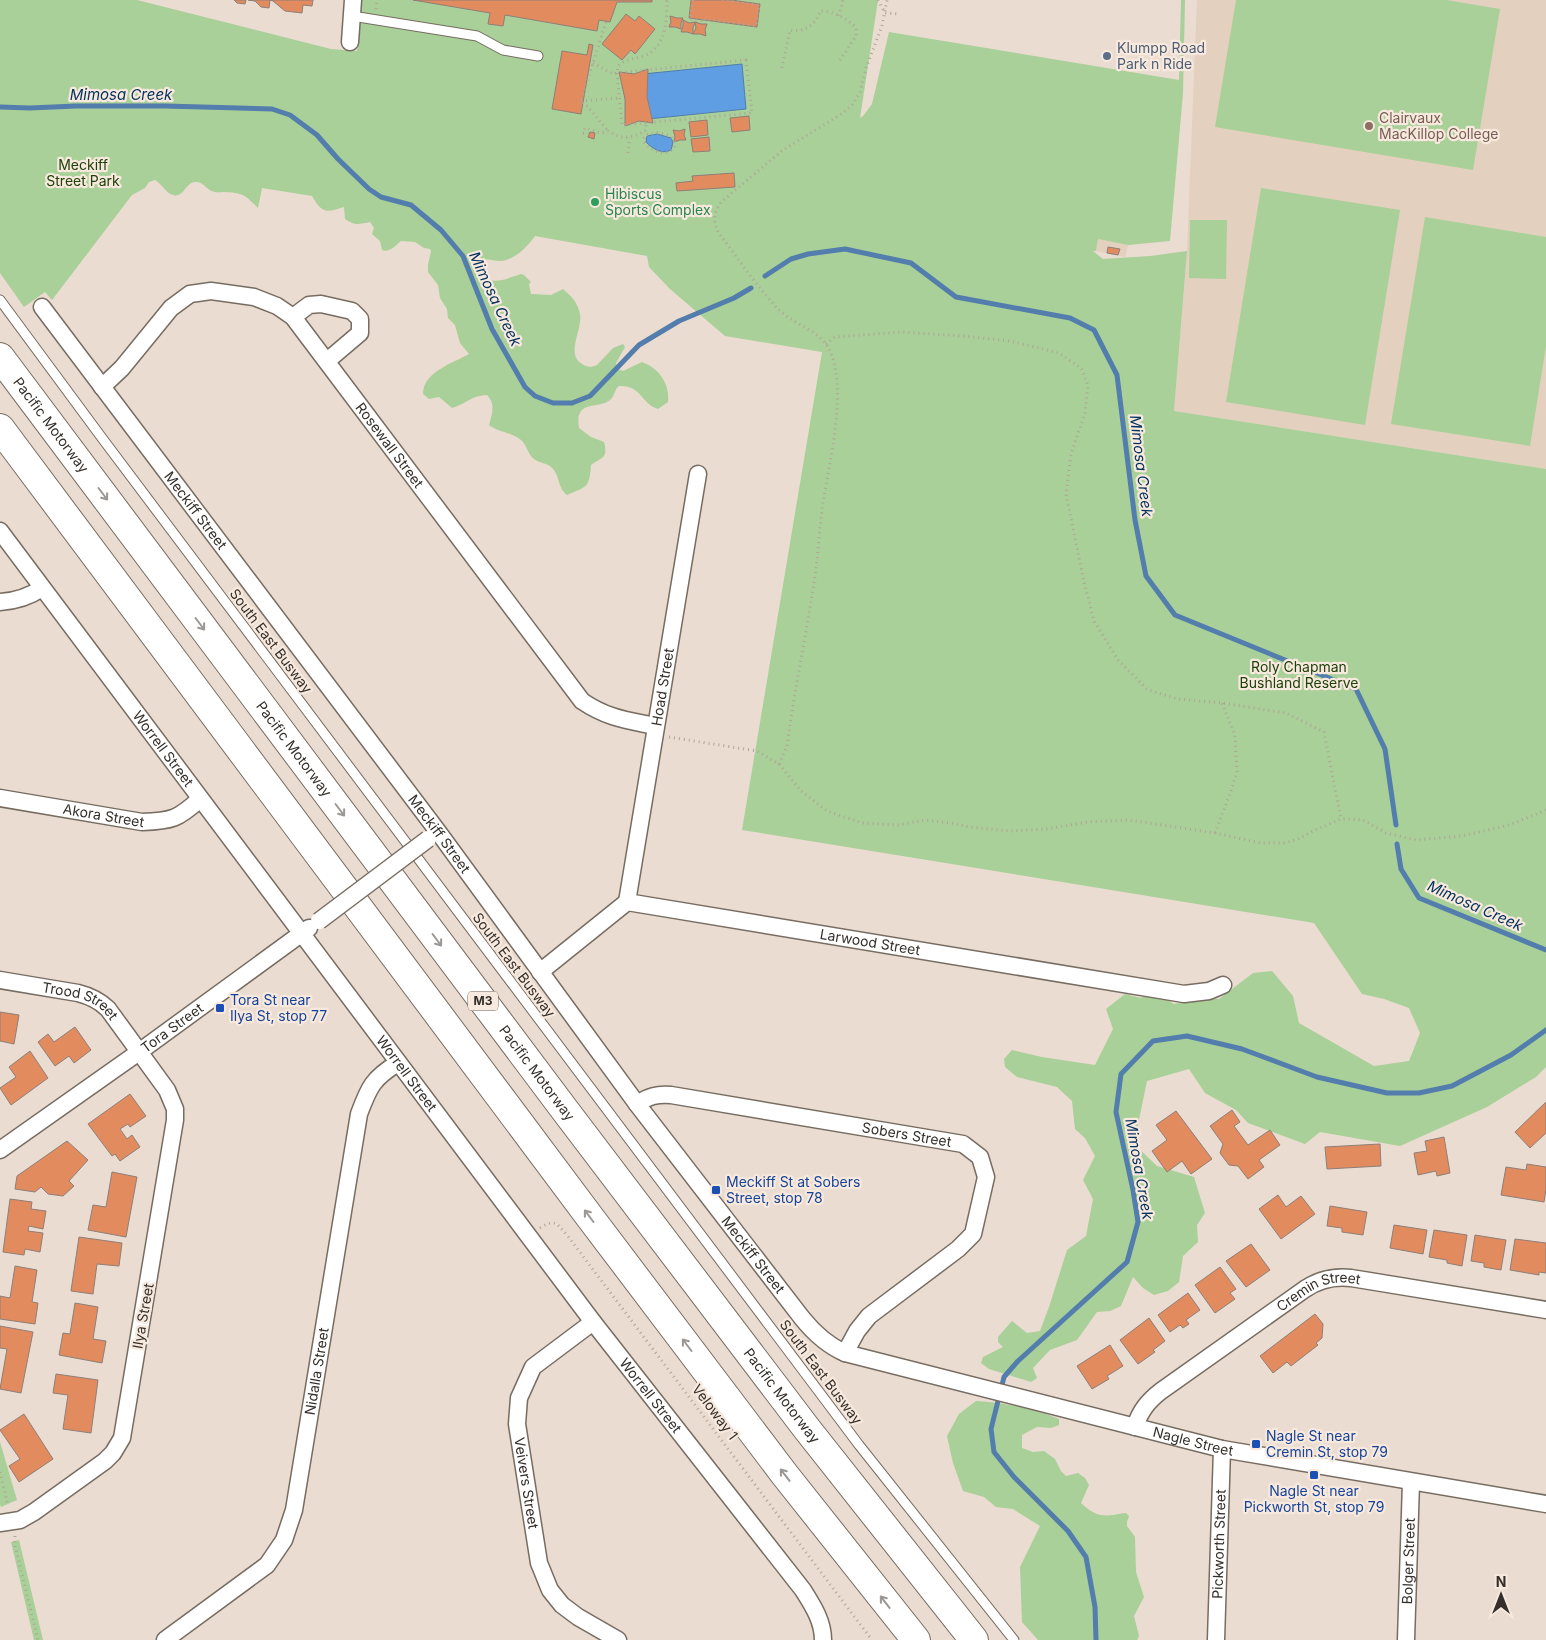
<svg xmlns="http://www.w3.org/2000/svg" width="1546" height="1640" font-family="Inter,sans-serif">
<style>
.built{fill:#e3d0be}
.green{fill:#a8d098}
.water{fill:#5f9ee3;stroke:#527dac}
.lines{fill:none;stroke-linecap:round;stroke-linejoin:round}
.stream{stroke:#527dac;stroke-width:5}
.building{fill:#e28b5f;stroke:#8e7f78}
.service-casing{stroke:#776c61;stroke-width:11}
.minor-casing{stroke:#776c61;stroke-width:19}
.motorway-casing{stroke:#776c61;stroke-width:30}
.path{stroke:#afa49a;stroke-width:3;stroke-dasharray:1 4;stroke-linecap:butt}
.service{stroke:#fff;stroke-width:9}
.minor{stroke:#fff;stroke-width:16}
.motorway{stroke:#fff;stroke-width:28}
.minor-bridge-casing{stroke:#776c61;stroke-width:19;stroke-linecap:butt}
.minor-bridge{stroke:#fff;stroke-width:16}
.oneway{stroke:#9a9794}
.service-dot{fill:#5c6f8a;stroke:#f7e9dd;stroke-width:2}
.education-dot{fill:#8d6e63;stroke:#f7e9dd;stroke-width:2}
.leisure-dot{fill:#2e9e5b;stroke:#f7e9dd;stroke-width:2}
.transit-dot{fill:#1a4fb4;stroke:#f7e9dd;stroke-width:2}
.labels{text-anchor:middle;stroke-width:4.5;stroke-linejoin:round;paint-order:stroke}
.shield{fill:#f7e9dd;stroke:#6e6760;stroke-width:1}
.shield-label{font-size:12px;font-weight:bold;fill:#342f2a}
.service-label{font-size:14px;fill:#4e5e75;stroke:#f7e9dd;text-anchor:start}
.education-label{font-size:14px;fill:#785e54;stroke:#f7e9dd;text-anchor:start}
.park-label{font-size:14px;fill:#1e410a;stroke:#f7e9dd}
.leisure-label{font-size:14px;fill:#27864d;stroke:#f7e9dd;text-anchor:start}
.street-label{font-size:14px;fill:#342f2a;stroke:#f7e9dd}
.transit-label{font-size:14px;fill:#164399;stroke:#f7e9dd;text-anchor:start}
.water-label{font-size:15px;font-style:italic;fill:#03315d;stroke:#f7e9dd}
</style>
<rect width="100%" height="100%" fill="#eadcd0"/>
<g class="built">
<polygon points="1197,0 1546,0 1546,469 1174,411 1187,251"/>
<polygon points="1098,239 1128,245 1125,257 1096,251"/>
</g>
<g class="green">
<path d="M0,0h137l194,49 26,2 5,-51h516l-18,118 3,-2 9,-12 17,-72 290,48 2,-80h4l-2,93 -13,148 -42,4 -30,-6 -2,12h-3l10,8 47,-3 37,-5 -13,160 372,58v598l-10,10 -49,30 -87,39 -80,-14 -15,12 -57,-21 -12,-13 -31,-17 -16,-24 -42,12 -13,63 23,22 37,11 11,36 -8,12 1,17 -15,14 -4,26 -11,9 -14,4 -11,-7 -10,-11 -12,29 -11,5 -13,1 -20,28 -27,10 -17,18 4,10 -6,4 -42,-13 -8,-6 2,-6 20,-10 -5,-5v-5l14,-16 15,12 13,-2 9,-24 18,-57 19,-14 7,-37 -10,-19 12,-24 -10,-18 -10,-9 -3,-28 -15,-14 -40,-10 -12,-10 -1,-8 8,-9 30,7 53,8 18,-36 -7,-20 19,-15 16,4c12,-9 22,-1 33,6l32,-6 13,1 34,-26 19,-2 21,25 6,27 75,43 35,-5 11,-28 -11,-25 -25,-9 -22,-5 -48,-71 -572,-93 80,-478 -97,-16 -55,-47 -21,-22 -2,-11 -112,-20c-8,11 -20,24 -35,25 -7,0 -14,-4 -19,1 -4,3 -4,7 -4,11 16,13 25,7 44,1l3,1 7,7 -2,2 2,10 20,1 12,-6c9,8 14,12 17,25 3,15 -15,40 2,50 5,3 9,4 15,1l16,-17 10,-4 2,3 -9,16v5l7,3 19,-9c17,6 28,22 26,40l-10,7c-18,-6 -16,-24 -39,-23 -5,4 -4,10 -9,14 -13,10 -36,-1 -31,28l12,9 13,5c4,16 -1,15 -13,23 -2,23 -3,21 -24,30 -10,-8 -7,-20 -15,-27 -4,-5 -13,-5 -18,-9 -6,-4 -7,-14 -13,-19 -10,-8 -23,-8 -32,-15 3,-11 7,-21 -2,-30 -15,0 -21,9 -35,13l-13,-11 -10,2 -6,-5c0,-22 30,-31 46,-40l-9,-11 -5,-18 -7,-7 -1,-9 -7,-11 -2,-13 -10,-13v-7l3,-14 -1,-2 -6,-1 -9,-6 -14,-1c-6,5 -12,12 -19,9l-2,-9 -8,-7 2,-6 -4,-6c-10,2 -16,4 -25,-3l-1,-12c-19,6 -22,6 -32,-11l-50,-8 -4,20c-14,-14 -15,-15 -34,-16 -4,0 -9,1 -12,-1 -6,-2 -9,-10 -17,-9 -10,1 -11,16 -22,13 -7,-2 -11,-11 -18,-15l-6,2 -4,6 -13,7 -80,105 -7,-8 -21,15 -24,-34z"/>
<polygon points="1236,0 1446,0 1500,9 1473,170 1215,127"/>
<polygon points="1261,188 1400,210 1365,425 1226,402"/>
<polygon points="1425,217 1546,237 1546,346 1530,446 1391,424"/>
<polygon points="1190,220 1227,220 1226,279 1189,278"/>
<path d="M976,1401c24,1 61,8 83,18v6l-8,3 -14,-1 -15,8v13l11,4 11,-1 11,8 6,12 5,5 12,-3 7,5 4,7 -8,18c11,10 17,14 33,12 4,-1 8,-2 12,-2l3,3 -2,6v4l8,11 1,35 8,25 -10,19 5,20 -2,4h-99l-16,-18 -2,-55 20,-41 -27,-17 -17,-2 -12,-10 -21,-6 -10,-28 -6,-27 12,-22z"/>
<polygon points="0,1442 17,1500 1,1507 0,1504"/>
<polygon points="19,1540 43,1640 34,1640 11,1542"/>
</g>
<g class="water">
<polygon points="742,64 746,109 628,121 623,76"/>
<path d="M657,134l14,4 2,4 -2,8c-10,5 -19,-2 -25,-8l1,-6z"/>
</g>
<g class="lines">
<g class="stream">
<polyline points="0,107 30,108 76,106 165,106 239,108 272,109 290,115 317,135 338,159 369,189 381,197 411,205 441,230 463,256 492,329 525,387 535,396 553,403 572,403 590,396 639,345 679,321 734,298 751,288"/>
<polyline points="765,276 791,259 808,254 845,249 911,263 956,297 1070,318 1094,330 1117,375 1135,520 1146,576 1175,615 1356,689 1385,749 1396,825"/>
<polyline points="1397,844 1401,869 1419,898 1546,950"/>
<polyline points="1096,1640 1095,1607 1086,1557 1068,1531 1014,1477 994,1452 991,1429 1004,1377 1018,1361 1127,1262 1138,1222 1133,1190 1116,1112 1121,1074 1153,1041 1187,1036 1242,1049 1317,1077 1387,1093 1419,1093 1452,1086 1511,1055 1546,1030"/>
</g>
</g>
<g class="building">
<polygon points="234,0 246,0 245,4 237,3"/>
<polygon points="248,0 313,0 312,6 303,5 302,13 285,11 273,1 270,0 269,8 261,7 255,1"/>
<polygon points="413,0 652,0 652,2 617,2 610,22 599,20 597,31 505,15 503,26 488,24 490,13"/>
<polygon points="691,0 731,0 760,4 757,27 689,18"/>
<polygon points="626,14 635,21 639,16 655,29 635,54 631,50 622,60 602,44"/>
<polygon points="670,16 677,18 683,18 681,23 681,29 675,27 669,27 671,22"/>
<polygon points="683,20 689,23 695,22 693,28 693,34 687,32 681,32 683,26"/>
<polygon points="695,22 701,24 707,24 705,30 706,36 700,34 693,34 696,28"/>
<polygon points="589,44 593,45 581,114 552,109 562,51 587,55"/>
<polygon points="648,69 647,97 653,123 639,121 625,126 625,99 619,72 634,74"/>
<polygon points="749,116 750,130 732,132 730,118"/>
<polygon points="707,120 708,135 691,137 689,122"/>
<polygon points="685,129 684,135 686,140 680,140 674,142 675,136 673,130 679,131"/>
<polygon points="590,132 595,133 594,139 588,137"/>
<polygon points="709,137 710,151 693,152 691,139"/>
<polygon points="734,173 735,187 677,191 676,183 693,181 692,176"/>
<polygon points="1108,247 1120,249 1118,255 1107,253"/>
<polygon points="0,1012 19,1015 14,1044 0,1041"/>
<polygon points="75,1027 91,1050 74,1063 69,1056 55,1066 38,1042 48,1034 54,1042"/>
<polygon points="30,1051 48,1078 11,1105 0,1088 16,1077 9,1067"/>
<polygon points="130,1094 146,1116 130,1127 128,1124 120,1129 127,1139 132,1135 140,1147 120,1161 115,1154 112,1156 88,1124"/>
<polygon points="1546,1102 1546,1133 1530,1148 1515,1132"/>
<polygon points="1232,1110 1240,1122 1234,1126 1248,1145 1270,1130 1280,1145 1259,1160 1264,1167 1248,1179 1238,1166 1229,1165 1220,1153 1223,1144 1210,1126"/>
<polygon points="1176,1111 1212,1159 1191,1174 1182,1161 1167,1172 1152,1151 1167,1140 1156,1125"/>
<polygon points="1444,1137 1450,1173 1437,1176 1436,1171 1418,1175 1414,1153 1427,1151 1425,1141"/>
<polygon points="67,1141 88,1160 69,1181 74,1186 63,1196 48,1194 41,1187 35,1192 15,1189 17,1176"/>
<polygon points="1380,1144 1381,1166 1327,1169 1325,1147"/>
<polygon points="1527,1164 1546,1167 1546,1189 1544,1202 1501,1195 1506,1167 1526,1170"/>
<polygon points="112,1172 137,1177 126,1237 88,1230 93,1205 106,1207"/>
<polygon points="1278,1195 1286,1207 1301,1196 1315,1214 1281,1239 1259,1209"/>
<polygon points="10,1199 32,1202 31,1209 46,1211 43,1229 29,1226 28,1231 43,1233 40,1252 25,1249 24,1255 3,1252"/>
<polygon points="1330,1206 1367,1212 1363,1235 1342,1232 1342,1228 1327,1226"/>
<polygon points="1394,1225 1427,1230 1423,1254 1390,1248"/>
<polygon points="1434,1230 1467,1235 1462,1266 1447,1263 1447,1260 1429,1257"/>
<polygon points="1475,1235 1506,1240 1501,1270 1484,1267 1484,1263 1471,1261"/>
<polygon points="79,1237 122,1243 119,1266 97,1264 93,1294 71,1291"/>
<polygon points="1515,1239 1546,1243 1546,1273 1539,1272 1539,1275 1510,1270"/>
<polygon points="1251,1244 1270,1270 1246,1287 1226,1261"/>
<polygon points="15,1266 37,1270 32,1302 38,1303 35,1324 0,1319 0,1296 10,1298"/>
<polygon points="1220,1267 1236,1289 1230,1293 1235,1299 1215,1313 1195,1285"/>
<polygon points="1188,1293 1200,1310 1186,1320 1189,1324 1183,1328 1180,1325 1170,1332 1158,1315"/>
<polygon points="75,1303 98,1307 93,1339 106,1341 102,1363 59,1355 63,1333 70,1334"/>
<polygon points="1315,1314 1323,1324 1322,1338 1316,1343 1318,1345 1291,1366 1287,1362 1273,1373 1260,1356"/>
<polygon points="1149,1318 1165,1341 1153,1350 1155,1352 1138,1364 1120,1340"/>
<polygon points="0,1326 33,1332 21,1393 0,1389 7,1349 0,1348"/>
<polygon points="1110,1345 1123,1366 1107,1376 1109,1379 1092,1389 1077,1366"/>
<polygon points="56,1374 98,1380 91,1433 63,1429 68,1395 53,1393"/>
<polygon points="24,1414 53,1459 19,1482 9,1466 20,1459 0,1430"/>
</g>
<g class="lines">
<defs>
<g id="service">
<polyline points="352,16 477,36 503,50 538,56"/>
<polyline points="0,300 102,438 859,1445 1014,1640"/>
</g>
<g id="minor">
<polyline points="350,42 353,0"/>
<path id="s1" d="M42,307l397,526 198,271 165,214c12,15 25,27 43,35l377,96 324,55"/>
<polyline points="293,317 309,305 321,304 352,311 360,319 360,333 327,361"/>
<path id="s2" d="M102,387l20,-19 49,-60 19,-14 21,-3 43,6 23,9 16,11 289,384c25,17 44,19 73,25"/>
<path id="s3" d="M0,531l593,791 210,268c10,16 20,31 20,50"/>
<path d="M0,602c16,-1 29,-5 42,-14"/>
<path id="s4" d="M0,798l142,24c30,-1 36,-3 58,-23"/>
<path id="s5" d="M627,902l71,-428"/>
<path id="s6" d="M540,972l87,-70 557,92 25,-3 14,-6"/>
<path id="s7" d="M0,980l78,13c12,3 21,7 30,16l59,81 8,19v11l-53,318 -9,15 -8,8 -71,51 -14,8 -20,3"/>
<path id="s8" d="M637,1104c12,-8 20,-10 34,-9l292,49 17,13 6,20 -13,57 -15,15 -89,67 -12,15 -12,22"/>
<path id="s9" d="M0,1150l139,-98 170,-124"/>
<path id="s10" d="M593,1322l-60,45 -14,31 -2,26 22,139 11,27 12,15 16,12 40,23"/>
<path id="s11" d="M1135,1427c5,-16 13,-26 26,-36l144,-102c15,-10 29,-13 46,-11l195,32"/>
<path id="s12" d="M165,1640l102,-75 17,-25 10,-30 65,-396c10,-27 14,-36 39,-51"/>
<path id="s13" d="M1216,1640l6,-191"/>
<path id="s14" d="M1406,1640l5,-158"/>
</g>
<g id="motorway">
<path id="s15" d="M0,357l564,752 243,320 167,211"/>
<polyline points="0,428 589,1216 785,1475 916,1640"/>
</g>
</defs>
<use href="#service" class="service-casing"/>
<use href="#minor" class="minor-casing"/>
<use href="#motorway" class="motorway-casing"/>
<g class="path">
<polyline points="693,0 690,19 705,21 705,19 756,26 759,5 722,0"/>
<polyline points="878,0 885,13 900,14"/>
<polyline points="376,9 377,0"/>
<polyline points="839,16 843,0"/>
<polyline points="606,22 581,101 589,108 608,131"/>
<polygon points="746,60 752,113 622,125 617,73"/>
<path d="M593,63l20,11 4,-1 1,-7c7,-7 16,-7 25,-10 23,-7 24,-36 24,-55l4,-1"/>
<path d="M782,68l8,-38c14,3 26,-5 30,-19 13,0 27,7 36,17v8l-18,27"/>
<polyline points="581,101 619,98"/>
<path d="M657,133c34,2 13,37 -13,9v-4l2,-3z"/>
<path d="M589,134l-6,-1 2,-5 16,5 7,-2c15,9 23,8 38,-1v-7"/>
<polyline points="628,153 630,138"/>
<polyline points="826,344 835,337 901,332 963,336 1010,341 1059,353 1081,368 1088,385 1085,413 1071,454 1066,494 1084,582 1094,621 1118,660 1148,690 1178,699 1222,703 1286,713 1324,732 1341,819"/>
<polyline points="669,737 757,751 779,764 800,790 827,811 862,823 898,825 925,820 951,823 970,827 1010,831 1047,829 1088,822 1129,820 1215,833 1261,843 1285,843 1298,839 1315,830 1341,819 1363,820 1386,833 1416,840 1462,836 1509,825 1546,810"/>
<path d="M779,764l8,-18c7,-53 18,-105 26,-157 5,-29 6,-58 10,-87 7,-41 25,-116 6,-153 -11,-20 -35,-24 -50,-39 -22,-23 -42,-53 -61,-78 -5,-11 -4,-20 3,-30l62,-52 60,-37 9,-8 8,-13 6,-24 16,-42 5,-26"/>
<polyline points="1215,833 1231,791 1237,772 1235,735 1222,703"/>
<path d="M540,1228c15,-10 17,-4 27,7l305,405"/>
<polyline points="0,1472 8,1506"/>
<polyline points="15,1536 15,1546 38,1640"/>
</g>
<use href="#service" class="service"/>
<use href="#minor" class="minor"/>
<use href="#motorway" class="motorway"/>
<defs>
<polyline id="minor-bridge" points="319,921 428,839"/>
</defs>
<use href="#minor-bridge" class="minor-bridge-casing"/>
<use href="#minor-bridge" class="minor-bridge"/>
</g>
<defs><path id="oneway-shaft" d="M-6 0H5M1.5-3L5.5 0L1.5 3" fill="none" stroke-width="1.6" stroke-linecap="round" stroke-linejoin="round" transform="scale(1.25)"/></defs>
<g class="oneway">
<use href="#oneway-shaft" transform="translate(103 494) rotate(53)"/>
<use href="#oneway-shaft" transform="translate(200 624) rotate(53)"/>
<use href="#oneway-shaft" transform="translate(340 810) rotate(53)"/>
<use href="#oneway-shaft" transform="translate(437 940) rotate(53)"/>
<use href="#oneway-shaft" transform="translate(589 1216) rotate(-127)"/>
<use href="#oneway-shaft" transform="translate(687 1345) rotate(-127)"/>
<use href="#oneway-shaft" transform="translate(785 1475) rotate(-128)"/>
<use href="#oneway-shaft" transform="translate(885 1602) rotate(-128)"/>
</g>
<circle class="service-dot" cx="1107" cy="56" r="5"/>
<circle class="education-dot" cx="1369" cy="126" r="5"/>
<circle class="leisure-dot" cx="595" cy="202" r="5"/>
<g class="transit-dot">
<rect x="215" y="1003" width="10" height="10" rx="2.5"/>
<rect x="711" y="1185" width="10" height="10" rx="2.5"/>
<rect x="1251" y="1439" width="10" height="10" rx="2.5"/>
<rect x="1309" y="1470" width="10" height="10" rx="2.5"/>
</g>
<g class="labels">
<rect class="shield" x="468" y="991.5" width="30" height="19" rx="4"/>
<g class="shield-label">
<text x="483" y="1005">M3</text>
</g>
<g class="service-label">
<text x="1117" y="53">Klumpp Road<tspan x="1117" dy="16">Park n Ride</tspan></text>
</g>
<g class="education-label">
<text x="1379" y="123">Clairvaux<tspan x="1379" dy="16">MacKillop College</tspan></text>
</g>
<g class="park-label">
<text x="83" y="170">Meckiff<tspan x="83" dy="16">Street Park</tspan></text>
<text x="1299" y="672">Roly Chapman<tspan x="1299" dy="16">Bushland Reserve</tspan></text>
</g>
<g class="leisure-label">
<text x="605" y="199">Hibiscus<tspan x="605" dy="16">Sports Complex</tspan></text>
</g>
<g class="street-label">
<text dy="5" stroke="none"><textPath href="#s15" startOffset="85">Pacific Motorway</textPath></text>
<text dy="5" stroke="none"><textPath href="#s2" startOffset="398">Rosewall Street</textPath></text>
<text dy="5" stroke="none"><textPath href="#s1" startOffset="255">Meckiff Street</textPath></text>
<text transform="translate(271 641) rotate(53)" y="5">South East Busway</text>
<text dy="5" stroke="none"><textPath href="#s5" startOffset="218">Hoad Street</textPath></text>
<text dy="5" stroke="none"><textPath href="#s3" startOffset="272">Worrell Street</textPath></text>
<text dy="5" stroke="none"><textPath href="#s15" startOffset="490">Pacific Motorway</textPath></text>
<text dy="5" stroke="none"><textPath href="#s4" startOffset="105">Akora Street</textPath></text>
<text dy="5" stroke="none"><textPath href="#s1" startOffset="660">Meckiff Street</textPath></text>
<text dy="5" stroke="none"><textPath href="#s6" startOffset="358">Larwood Street</textPath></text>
<text transform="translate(514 965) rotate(53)" y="5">South East Busway</text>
<text dy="5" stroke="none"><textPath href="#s7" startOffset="84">Trood Street</textPath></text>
<text dy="5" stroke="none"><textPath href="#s9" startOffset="211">Tora Street</textPath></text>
<text dy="5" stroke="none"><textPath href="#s3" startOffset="678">Worrell Street</textPath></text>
<text dy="5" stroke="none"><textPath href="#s15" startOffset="895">Pacific Motorway</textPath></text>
<text dy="5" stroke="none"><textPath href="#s8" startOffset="275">Sobers Street</textPath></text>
<text dy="5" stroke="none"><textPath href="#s1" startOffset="1185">Meckiff Street</textPath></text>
<text dy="5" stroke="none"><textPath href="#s11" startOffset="234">Cremin Street</textPath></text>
<text transform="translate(143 1316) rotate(-80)" y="5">Ilya Street</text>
<text dy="5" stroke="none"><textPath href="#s12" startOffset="329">Nidalla Street</textPath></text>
<text transform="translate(821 1372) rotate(53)" y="5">South East Busway</text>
<text dy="5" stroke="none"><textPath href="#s3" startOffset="1082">Worrell Street</textPath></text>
<text dy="5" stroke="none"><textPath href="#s15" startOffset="1300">Pacific Motorway</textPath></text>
<text transform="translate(715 1412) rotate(53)" y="5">Veloway 1</text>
<text dy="5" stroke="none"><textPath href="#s1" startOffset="1680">Nagle Street</textPath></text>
<text dy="5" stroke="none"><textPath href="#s10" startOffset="195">Veivers Street</textPath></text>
<text dy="5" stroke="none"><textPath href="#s13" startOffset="96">Pickworth Street</textPath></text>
<text dy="5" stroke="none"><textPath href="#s14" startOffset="79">Bolger Street</textPath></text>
</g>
<g class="transit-label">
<text x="230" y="1005">Tora St near<tspan x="230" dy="16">Ilya St, stop 77</tspan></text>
<text x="726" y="1187">Meckiff St at Sobers<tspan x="726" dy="16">Street, stop 78</tspan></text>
<text x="1266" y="1441">Nagle St near<tspan x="1266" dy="16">Cremin St, stop 79</tspan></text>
<text x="1314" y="1496" text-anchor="middle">Nagle St near<tspan x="1314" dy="16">Pickworth St, stop 79</tspan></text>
</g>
<g class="water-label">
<text x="121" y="100">Mimosa Creek</text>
<text transform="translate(495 299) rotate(65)" y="5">Mimosa Creek</text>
<text transform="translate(1141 466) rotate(83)" y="5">Mimosa Creek</text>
<text transform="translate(1475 906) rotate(24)" y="5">Mimosa Creek</text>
<text transform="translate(1139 1169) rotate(80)" y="5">Mimosa Creek</text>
</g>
</g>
<g transform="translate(1501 1595)" stroke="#f7e9dd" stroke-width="4" paint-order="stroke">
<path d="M0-4L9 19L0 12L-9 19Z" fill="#342f2a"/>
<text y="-8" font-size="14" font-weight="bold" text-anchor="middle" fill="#342f2a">N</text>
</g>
</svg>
